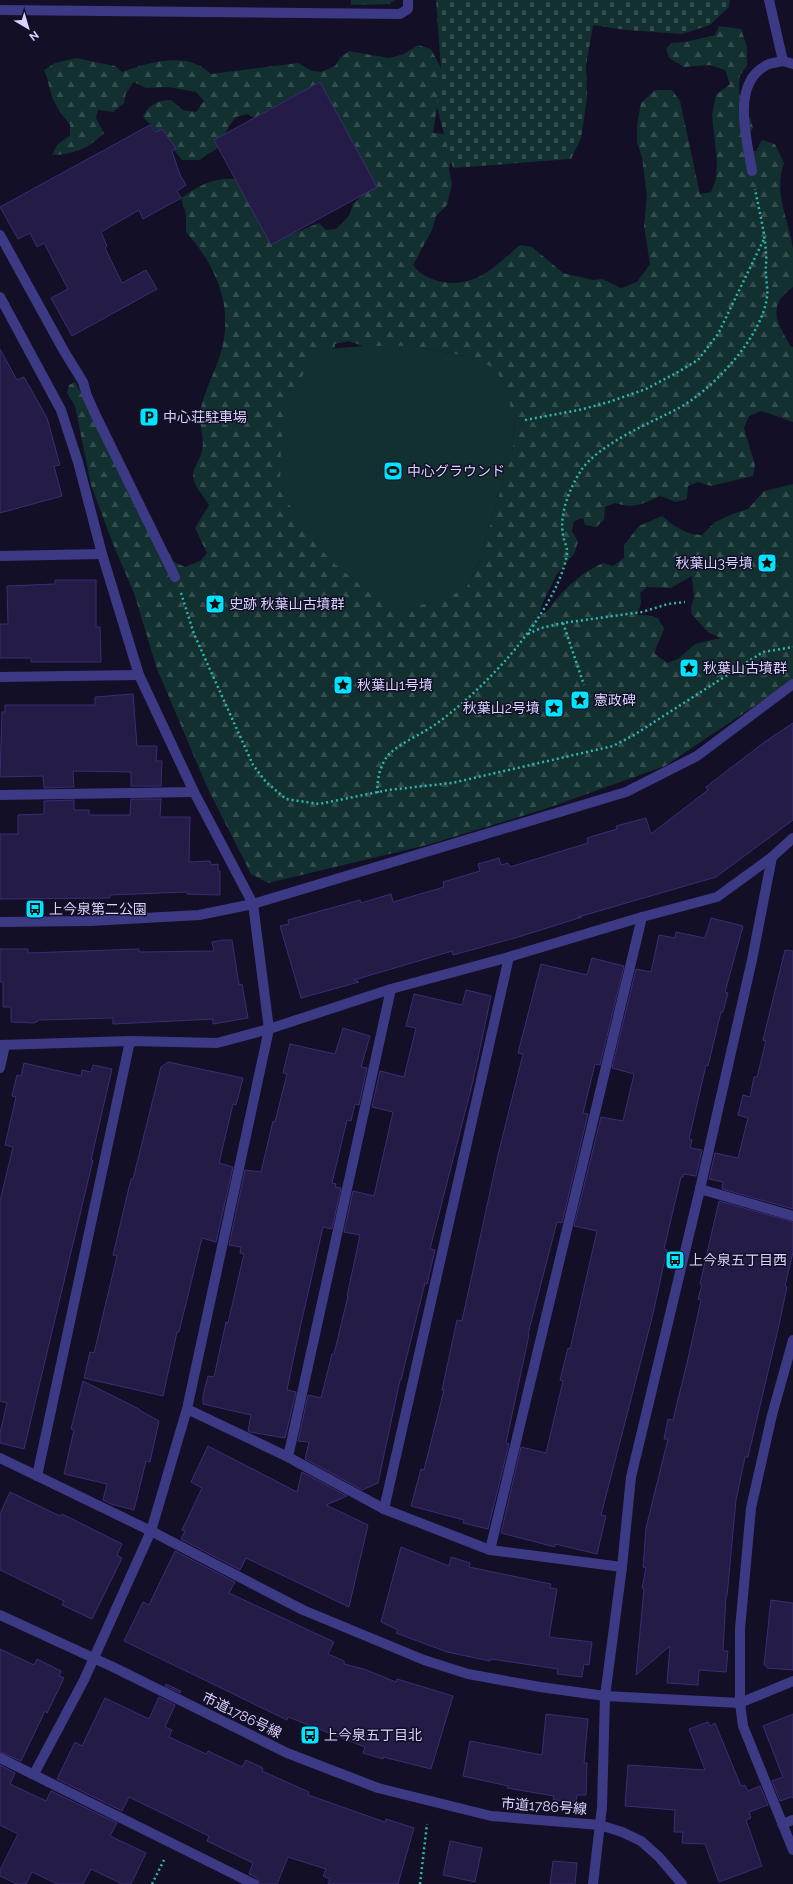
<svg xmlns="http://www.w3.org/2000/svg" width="793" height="1884" font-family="Raleway,'Noto Sans JP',sans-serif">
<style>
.grass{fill:url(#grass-tufts)}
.forest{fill:url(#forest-firs);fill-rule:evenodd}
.cemetery{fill:url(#cemetery-stones)}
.pitch{fill:#12302f}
.building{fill:#241b47;stroke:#3b2d73}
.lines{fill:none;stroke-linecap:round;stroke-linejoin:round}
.path{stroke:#2fb8b0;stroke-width:2.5;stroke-dasharray:2 3;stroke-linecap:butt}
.minor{stroke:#3d3a85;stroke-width:10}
.labels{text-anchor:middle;stroke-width:3;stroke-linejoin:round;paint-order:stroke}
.poi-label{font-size:14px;fill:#d9d4ff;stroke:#130f26;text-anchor:start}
.street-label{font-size:14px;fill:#d9d4ff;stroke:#130f26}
</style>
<defs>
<pattern id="grass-tufts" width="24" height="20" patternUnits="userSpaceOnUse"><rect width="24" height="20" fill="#12302f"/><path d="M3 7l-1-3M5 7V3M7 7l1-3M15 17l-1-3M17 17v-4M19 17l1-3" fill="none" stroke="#344d4e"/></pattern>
<pattern id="forest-firs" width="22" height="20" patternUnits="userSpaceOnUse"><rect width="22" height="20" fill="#12302f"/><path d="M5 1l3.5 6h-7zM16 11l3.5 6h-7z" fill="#344d4e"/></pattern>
<pattern id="cemetery-stones" width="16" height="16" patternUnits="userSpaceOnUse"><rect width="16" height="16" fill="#12302f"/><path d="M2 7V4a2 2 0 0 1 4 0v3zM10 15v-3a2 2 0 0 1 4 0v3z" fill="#344d4e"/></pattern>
</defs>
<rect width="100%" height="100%" fill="#130f26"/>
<polygon class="grass" points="351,0 395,0 389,4 351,5"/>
<path class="forest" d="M719,26l22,3 6,18v19l-7,9 -1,14 2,17 9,12 3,10 -8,12 4,11h7l6,-11 13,4 9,19c-11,30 5,57 9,86 0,12 0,26 0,38 -27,19 -16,36 -2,60h2v75l-31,-11 -13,5 -5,12 11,37 -2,11 -42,10 -13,-4 -10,4 -1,13 -11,3 -16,-6c-17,8 -26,13 -45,7l-10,4 -1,13 -8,7 -11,-2 -2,-7 -9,3 -2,10 6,11 -4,12 -17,20 -14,28 -4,14c10,-4 13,-12 20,-20 16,-16 23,-23 44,-33l10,3 11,-8v-13l15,-19 23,-10c12,10 24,19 40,19l13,-13 15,-7 18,-6 16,-18 29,-7v196l-128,86 -123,44 -115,35 -159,38 -17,-9 -43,-85 -51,-120 -23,-76 -21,-49 -22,-59 -16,-79 -8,-13 2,-8 6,-3 25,48 74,132 11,5 15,-6 7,-8 -12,-25 14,-23c-6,-11 -19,-21 -15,-35 2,-6 7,-13 8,-19 3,-12 -3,-25 -2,-37 3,-23 17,-44 22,-66 11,-45 -7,-83 -36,-116v-18l-5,-16c18,-13 34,-21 56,-19l45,59 37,-15 7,7 10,-1 13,-13 4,-12 10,-10 14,-7 -58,-105 -65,36 -7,-4 -11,3 -7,9 -9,20 -6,5 -5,2 -9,7h-18l-15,-18 -24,-25c5,-12 15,-17 28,-17l12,10 13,2 8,-11 -8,-9 -28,-5 -22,1 -12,-6 -8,11 -2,10 -11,9 -15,-2 -2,8 8,15c-14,15 -32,22 -52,22l5,-10 13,-10v-10c-6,-8 -12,-15 -16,-24 -5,-10 -5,-20 -10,-31l11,-7 21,-5 39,8 7,6c20,-8 56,-18 76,-7 5,2 9,6 13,9l87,-11 14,8 9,1 14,-6 5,-8 9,-7 40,7 15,-4 14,-9 13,4 10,19 2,31 -6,8 -4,26 13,1 6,23 -3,12 3,15 -5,21 -11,11 -4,14 -19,35c7,10 17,14 29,17 35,6 54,-17 78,-37l12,2 31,26 30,7 9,-1 19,9 16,-6 13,-18 -6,-38 3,-30 -5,-39 -5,-14v-19l4,-21 14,-13h17l8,11 20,93 11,-2 5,-13 1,-18 -5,-46 4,-20 14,-11 -5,-14 -15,-5 -26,2 -15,-9 -3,-9 5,-6 14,-1 30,-7zM349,341l14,5h52l49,10 51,67 -3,28 -33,111 -13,26 -132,-220 1,-24zM692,576l2,22 -3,9 1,8 16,17 12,6 -25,6 -17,15 -11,4 -13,-10 10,-24 -6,-11 -12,-3h-9l4,-12 -1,-10 7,-6 24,1z"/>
<polygon class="cemetery" points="436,0 730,0 729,7 710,25 682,34 626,30 593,25 586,66 587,98 581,138 571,159 453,168 437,107 441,68"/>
<polygon class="pitch" points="363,346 415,346 464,356 495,368 505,387 515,423 512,452 479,562 466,588 440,601 399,609 377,599 330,560 307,531 280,491 281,444 286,406 311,360 326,349"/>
<g class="building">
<polygon points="320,82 377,187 271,245 214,140"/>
<polygon points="150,125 156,132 162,129 176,148 172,151 180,175 186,185 177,191 181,198 143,219 139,210 101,232 107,246 105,248 122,283 146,270 157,289 72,336 51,298 68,289 44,243 37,247 30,233 18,239 0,207"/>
<polygon points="0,349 17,380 24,377 47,418 60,465 54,466 62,496 0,513"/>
<polygon points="55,580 96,580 96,627 100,627 101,662 31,662 31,658 0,658 0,624 8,624 7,586 55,584"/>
<polygon points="133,694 137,746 157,746 156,761 162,761 161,786 131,786 131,772 73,771 74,787 44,788 43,776 0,777 2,712 5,712 5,705 95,705 95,697"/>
<polygon points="793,723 793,820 716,877 578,917 582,917 515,938 453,955 452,951 354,980 359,982 301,998 280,926 289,924 288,920 360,900 361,903 391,894 393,902 444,887 443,882 480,871 478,864 499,858 501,865 508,863 510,867 588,843 587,838 617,829 616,826 646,818 651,834 708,790 706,787 766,741"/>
<polygon points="131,799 161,799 160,817 190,817 189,862 210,861 211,865 218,864 218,871 220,871 220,895 187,894 187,892 110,895 110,898 0,899 0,834 18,834 18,815 44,814 44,801 74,800 74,810 89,810 89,815 130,815"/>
<polygon points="711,918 743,926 725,992 728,993 723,1012 721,1012 708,1066 706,1065 689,1139 692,1140 690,1148 702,1150 696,1176 684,1174 683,1177 681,1177 664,1249 667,1250 652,1318 601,1515 606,1516 597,1554 555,1544 555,1547 501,1533 521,1447 546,1453 563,1381 560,1380 568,1348 570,1349 597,1231 574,1226 601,1117 623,1121 634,1074 612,1068 636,969 651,972 659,935 675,938 676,932 705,938"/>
<polygon points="223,940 232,940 239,985 242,984 248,1018 213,1024 213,1019 113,1024 113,1018 38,1020 38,1021 34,1023 11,1022 11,1007 3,1007 3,982 0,982 0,949 28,949 28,953 139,949 139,952 214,951 212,942"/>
<polygon points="785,950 793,951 793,1209 722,1189 723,1182 709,1179 715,1153 738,1158 748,1118 738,1115 743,1095 750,1097 754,1077 757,1077 766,1041 763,1040"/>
<polygon points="592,958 624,966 600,1065 595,1064 583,1113 588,1114 562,1223 557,1222 528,1334 529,1335 506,1443 509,1444 488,1529 463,1523 464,1520 411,1506 421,1469 424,1470 444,1390 442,1390 457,1320 462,1321 498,1155 523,1054 518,1053 541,964 587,975"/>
<polygon points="466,990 491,996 473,1081 430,1249 435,1250 427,1284 425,1283 401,1380 400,1380 378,1483 362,1490 305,1459 309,1442 298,1441 308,1395 321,1398 332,1354 334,1354 348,1296 347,1296 360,1235 344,1232 353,1191 374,1196 393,1112 372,1107 380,1071 404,1077 416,1028 406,1026 414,994 462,1005"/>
<polygon points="343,1028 370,1036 361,1067 367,1068 359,1105 355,1104 351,1121 347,1120 332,1183 336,1184 335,1187 341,1188 332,1229 323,1227 296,1346 287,1390 296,1392 285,1438 250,1432 248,1431 251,1415 203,1404 203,1396 208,1376 214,1377 226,1322 228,1323 244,1254 240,1253 241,1247 229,1245 245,1170 261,1172 273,1121 275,1122 287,1074 283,1073 290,1044 335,1054"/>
<polygon points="168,1062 243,1078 236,1105 233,1104 219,1163 233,1167 216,1242 202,1238 179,1332 177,1332 163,1396 84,1378 90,1352 94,1353 117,1256 113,1255 131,1179 133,1179 161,1067"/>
<polygon points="24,1063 81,1076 82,1070 91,1072 93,1065 112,1069 91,1160 93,1160 24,1449 0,1443 0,1433 7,1403 0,1401 0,1201 13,1147 5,1145 16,1097 12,1096 17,1075 21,1076"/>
<polygon points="719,1201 793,1222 793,1252 785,1286 787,1287 779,1325 748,1457 745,1457 736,1500 727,1596 726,1596 723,1651 728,1651 726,1672 699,1670 698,1685 667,1683 670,1646 636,1675 644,1589 642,1588 646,1568 643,1567 646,1528 668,1439 664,1439 668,1419 673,1420 688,1359 701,1300 698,1299 702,1285 700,1284"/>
<polygon points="83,1381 139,1409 139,1410 159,1421 150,1462 146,1461 134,1510 111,1504 103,1500 107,1484 64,1474 74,1430 71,1429"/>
<polygon points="208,1446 297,1492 302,1472 347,1496 326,1505 368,1525 349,1607 246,1558 240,1570 181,1539 185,1531 182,1530 202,1488 191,1482"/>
<polygon points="10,1492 60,1516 62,1514 122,1544 117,1555 122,1558 92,1619 62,1605 64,1601 0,1570 0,1514"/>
<polygon points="401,1547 449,1566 451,1557 470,1563 469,1567 551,1584 550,1588 557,1589 549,1637 592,1642 589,1665 584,1664 582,1677 557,1674 558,1669 491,1659 490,1661 447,1652 396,1633 398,1630 381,1622"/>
<polygon points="175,1551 235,1582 229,1593 334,1642 328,1654 344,1661 344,1664 364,1669 396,1682 397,1679 453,1696 431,1769 383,1757 383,1759 363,1753 365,1747 288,1717 287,1720 124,1641 143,1602 149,1605"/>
<polygon points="771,1600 793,1603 793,1670 767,1668 767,1666 764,1665"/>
<polygon points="0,1649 34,1665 37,1659 61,1671 59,1676 64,1678 47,1713 45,1711 21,1761 0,1752"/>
<polygon points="166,1684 181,1691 180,1693 165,1686"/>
<polygon points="159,1697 175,1705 165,1727 172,1730 169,1737 206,1754 208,1751 242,1767 246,1760 263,1768 262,1771 309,1792 308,1795 385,1822 386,1819 414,1828 398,1884 328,1884 330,1879 323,1876 326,1869 288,1857 277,1884 260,1884 257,1878 249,1874 253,1863 207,1841 209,1836 129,1797 122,1811 57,1779 75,1742 82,1746 105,1698 149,1719"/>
<polygon points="546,1714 588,1719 584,1763 587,1763 586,1795 577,1795 576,1801 553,1800 554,1796 507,1788 508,1786 463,1776 470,1741 542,1755"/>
<polygon points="793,1714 793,1798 791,1797 780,1801 772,1781 783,1777 763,1726"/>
<polygon points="708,1722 710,1726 715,1723 741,1786 745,1785 748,1791 760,1786 768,1805 749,1812 751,1818 746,1820 762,1866 719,1882 705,1844 682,1843 683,1832 674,1832 675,1810 625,1806 628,1765 705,1770 689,1729"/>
<polygon points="0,1765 15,1773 10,1784 46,1801 51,1791 117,1823 110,1836 146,1853 131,1884 122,1884 91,1869 83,1884 57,1884 32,1872 26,1884 17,1884 0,1876 0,1870 18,1834 0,1825"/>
<polygon points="450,1841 482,1848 475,1882 443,1875"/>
<polygon points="553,1861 577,1863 575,1884 550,1884"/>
</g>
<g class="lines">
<g class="path">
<polyline points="525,420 579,410 609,402 646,389 678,372 698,360 718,334 764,239"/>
<polyline points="181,593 194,634 253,765 266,782 286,799 319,804 388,790 452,783 613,746 634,735 763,652 793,647"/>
<polyline points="563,623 584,685"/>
<polyline points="528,634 541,628 563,623 642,612 668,604 685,602"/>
<path d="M378,793c-2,-13 3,-31 12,-40 14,-12 32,-19 46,-29 26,-19 48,-40 69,-63 24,-27 56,-71 62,-107 1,-6 -3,-12 -4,-19 -4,-21 7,-48 19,-66 16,-22 56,-41 81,-53 10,-5 21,-10 30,-17 30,-22 69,-65 74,-102 1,-8 -1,-16 -1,-23 -1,-7 1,-13 0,-20 -1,-22 -7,-44 -11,-65"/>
<polyline points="152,1884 164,1860"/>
<polyline points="420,1884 427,1824"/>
</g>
<g class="minor">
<polyline points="769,0 783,61 793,64"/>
<polyline points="0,10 400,14 408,9 408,0"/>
<path d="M752,171c-5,-31 -21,-86 13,-105 5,-3 13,-4 18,-5"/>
<polyline points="0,235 64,351 83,382 87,396 97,418 175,577"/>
<polyline points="0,297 61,410 78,462 102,554 139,675 194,792 253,904 269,1029 187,1409 151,1531 84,1680 34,1774"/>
<polyline points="0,556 102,554"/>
<polyline points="0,677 139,675"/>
<polyline points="0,795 194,792"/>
<polyline points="0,922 91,921 199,915 253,904 626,792 697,756 793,684"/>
<polyline points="0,1045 130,1041 217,1043 269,1029 391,989 509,957 642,917 717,897 772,857 793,838"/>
<polyline points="0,1068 5,1045"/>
<polyline points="700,1189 793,1216"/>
<polyline points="793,1340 772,1415 751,1508 740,1629 740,1703 743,1726 793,1850"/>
<polyline points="187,1409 288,1457 384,1509 490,1550 622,1567"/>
<polyline points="288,1457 391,989"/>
<polyline points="0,1458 151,1531 303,1610 424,1660 468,1674 540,1687 605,1696 740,1703 793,1681"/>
<polyline points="37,1476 130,1041"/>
<polyline points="384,1509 509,957"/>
<polyline points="490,1550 642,917"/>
<polyline points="0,1615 113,1667 287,1753 378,1788 491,1816 600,1825 622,1832 641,1841 659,1857 682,1884"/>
<polyline points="0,1758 254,1884"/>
<polyline points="782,1824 793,1820"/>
<polyline points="593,1884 602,1807 605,1696 622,1567 631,1477 700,1189 752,960 772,857"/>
</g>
</g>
<defs>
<symbol id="parking-square" viewBox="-11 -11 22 22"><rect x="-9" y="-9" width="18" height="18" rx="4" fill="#00e5ff" stroke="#130f26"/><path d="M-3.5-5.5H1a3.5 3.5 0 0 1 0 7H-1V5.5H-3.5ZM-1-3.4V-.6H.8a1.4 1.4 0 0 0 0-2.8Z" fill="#111"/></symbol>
<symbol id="stadium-square" viewBox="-11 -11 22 22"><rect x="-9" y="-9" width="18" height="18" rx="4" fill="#00e5ff" stroke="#130f26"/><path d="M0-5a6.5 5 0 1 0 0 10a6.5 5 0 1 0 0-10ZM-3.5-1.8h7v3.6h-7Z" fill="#111"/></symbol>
<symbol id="sight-square" viewBox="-11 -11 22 22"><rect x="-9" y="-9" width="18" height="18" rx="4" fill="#00e5ff" stroke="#130f26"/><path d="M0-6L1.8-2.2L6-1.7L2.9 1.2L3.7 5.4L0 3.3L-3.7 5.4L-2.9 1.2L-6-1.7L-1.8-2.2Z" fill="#111"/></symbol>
<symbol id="bus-square" viewBox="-11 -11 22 22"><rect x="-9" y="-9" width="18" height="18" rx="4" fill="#00e5ff" stroke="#130f26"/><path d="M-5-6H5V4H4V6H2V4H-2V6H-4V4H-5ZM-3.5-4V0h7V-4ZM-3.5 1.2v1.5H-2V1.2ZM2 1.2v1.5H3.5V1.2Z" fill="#111"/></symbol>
</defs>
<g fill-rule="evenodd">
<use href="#parking-square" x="138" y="406" width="22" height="22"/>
<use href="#stadium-square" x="382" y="460" width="22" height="22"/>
<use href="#sight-square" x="756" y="552" width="22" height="22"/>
<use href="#sight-square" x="204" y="593" width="22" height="22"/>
<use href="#sight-square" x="678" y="657" width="22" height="22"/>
<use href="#sight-square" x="332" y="674" width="22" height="22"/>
<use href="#sight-square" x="569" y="689" width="22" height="22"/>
<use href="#sight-square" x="543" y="697" width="22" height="22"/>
<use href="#bus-square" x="24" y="898" width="22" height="22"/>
<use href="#bus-square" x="664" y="1249" width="22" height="22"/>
<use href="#bus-square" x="299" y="1724" width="22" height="22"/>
</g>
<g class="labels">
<g class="poi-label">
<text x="163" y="422">中心荘駐車場</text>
<text x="407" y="476">中心グラウンド</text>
<text x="753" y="568" text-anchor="end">秋葉山3号墳</text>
<text x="229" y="609">史跡 秋葉山古墳群</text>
<text x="703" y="673">秋葉山古墳群</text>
<text x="357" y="690">秋葉山1号墳</text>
<text x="594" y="705">憲政碑</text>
<text x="540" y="713" text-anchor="end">秋葉山2号墳</text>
<text x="49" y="914">上今泉第二公園</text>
<text x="689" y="1265">上今泉五丁目西</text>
<text x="324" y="1740">上今泉五丁目北</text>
</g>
<g class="street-label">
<text transform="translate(242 1715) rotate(26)" y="5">市道1786号線</text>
<text transform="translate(544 1806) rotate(4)" y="5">市道1786号線</text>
</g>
</g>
<g transform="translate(28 28) rotate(142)" stroke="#130f26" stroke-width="3" paint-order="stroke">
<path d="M0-3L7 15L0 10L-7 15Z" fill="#d9d4ff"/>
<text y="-6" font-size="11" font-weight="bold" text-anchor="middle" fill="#d9d4ff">N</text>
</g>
</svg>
